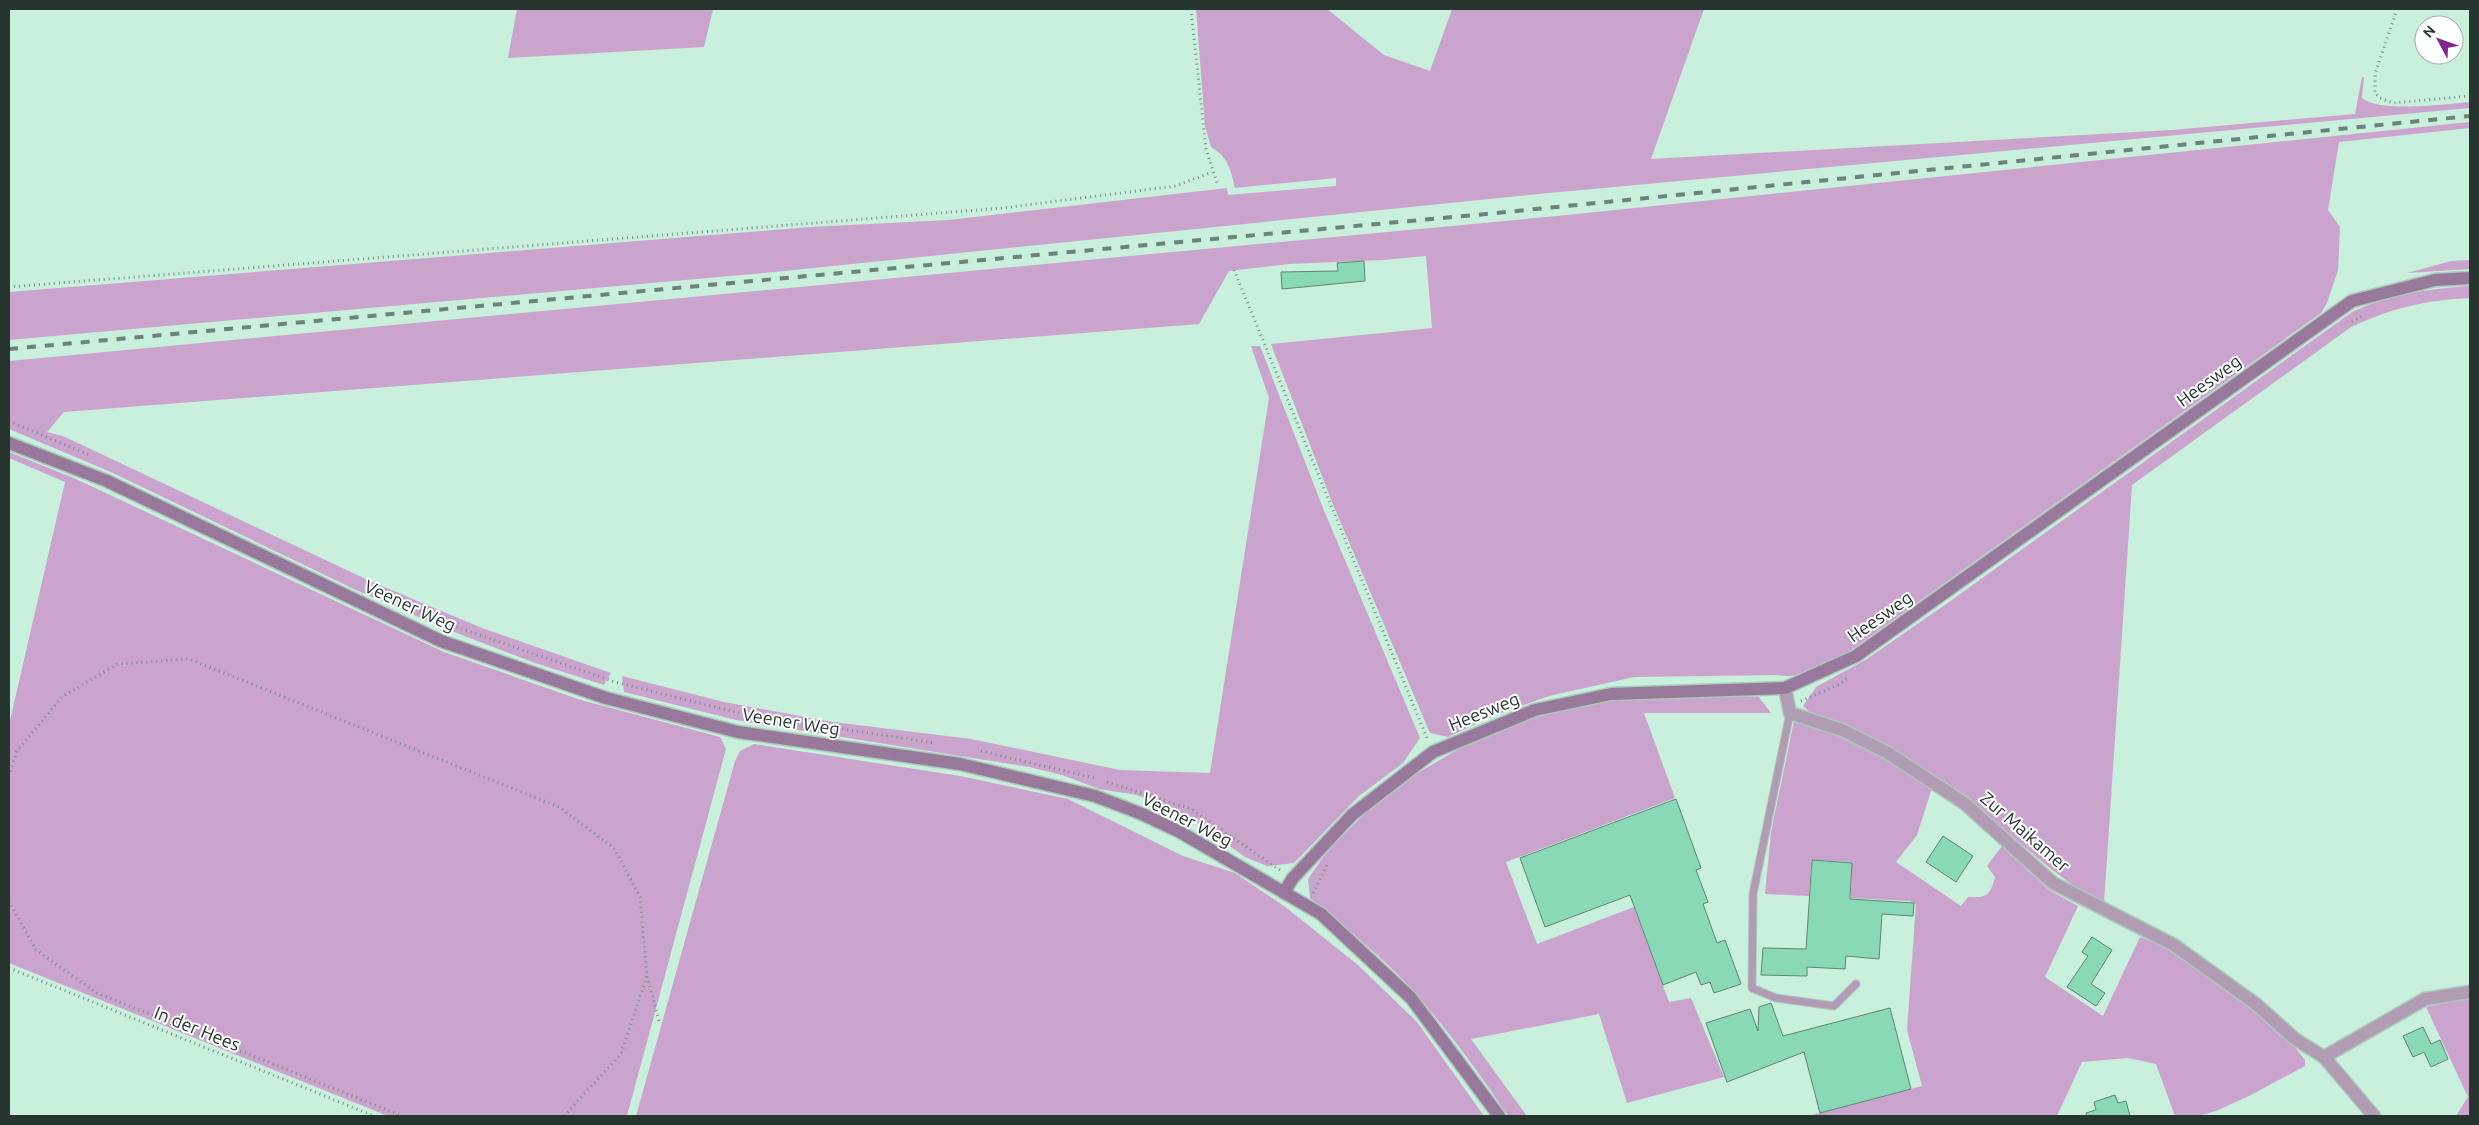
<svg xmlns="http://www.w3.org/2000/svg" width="2479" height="1125" font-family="Ubuntu,sans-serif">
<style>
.green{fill:#cba4ce}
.building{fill:#8ad9b6;stroke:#618373}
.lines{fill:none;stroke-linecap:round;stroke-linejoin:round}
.lane-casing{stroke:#a9caba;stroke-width:9}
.street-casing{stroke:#a9caba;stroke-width:15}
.secondary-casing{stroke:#a9caba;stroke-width:15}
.path{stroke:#769084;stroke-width:3;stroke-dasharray:1 4;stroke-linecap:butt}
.lane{stroke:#b29cb3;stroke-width:7}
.street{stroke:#b29cb3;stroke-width:12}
.secondary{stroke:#98789b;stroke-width:12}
.rail{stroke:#6b8378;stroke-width:4;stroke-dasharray:9 9;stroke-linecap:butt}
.labels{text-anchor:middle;stroke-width:4;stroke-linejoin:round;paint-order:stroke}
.street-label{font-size:18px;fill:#27352f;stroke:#fff}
</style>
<rect width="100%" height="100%" fill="#c9efdd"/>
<g class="green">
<polygon points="517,9 713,9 704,47 508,58"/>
<path d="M1196,9h131l57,46 46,16 22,-62h252l-53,150 521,-29 183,-16 7,-37h2l-2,21c17,15 84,6 108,4v6l-932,86 -764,78 -765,68v-48l801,-65 139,-7 278,-32 1,7 108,-9v-8l-101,10c-4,-18 -7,-31 -24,-41l-6,-21z"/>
<path d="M2470,122v6l-131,14 -11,68 12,17 -2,43 -11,33 -6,10 -439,315c-29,20 -67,54 -105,47l-143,2 -85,19 -56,20 -45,21 -18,-4 -98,-231 -61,-158 161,-16 -6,-72 -43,4 -94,4 -60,7 -30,53 -1135,88 -17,20 16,4 307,145 112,47 129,45 -7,12 -69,-22 -86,-33 -93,-40 -243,-117 -104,-44v-68l1548,-145z"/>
<polygon points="2470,260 2470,269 2407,273 2451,261"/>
<path d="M2470,286v12c-44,2 -78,10 -119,29l-219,158 -28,418 -22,-11 -31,-23 -85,-71 -153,-83 -10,-9 13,-19 51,-28 82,-57 403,-290c38,-18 77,-23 118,-26z"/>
<polygon points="1251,346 1260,346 1323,508 1420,738 1403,763 1359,796 1294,863 1267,866 1245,857 1189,817 1137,795 1099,789 1062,775 1029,767 736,720 624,692 622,676 724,702 833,722 971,739 1120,770 1210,773 1269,398"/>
<polygon points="9,452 76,479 444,652 581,700 720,737 726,749 627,1116 388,1116 9,963 9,725 65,482 9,458"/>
<path d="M1640,696l119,1 12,16h-127l31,85 -169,64 31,82 97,-37 35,95 22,-4 33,79 -97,26 -28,-89 -128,25 56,77h-19c-28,-42 -58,-83 -91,-121 -32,-37 -71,-66 -107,-97l-2,-19 20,-29 42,-41 46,-35 41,-24 69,-30 59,-15z"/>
<path d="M1794,721l44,15 46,21 48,31 -15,47 -21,27 65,44 7,-9c20,1 22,-2 27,-20l-8,-11 15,-20 47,44 29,16 -33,71 58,39 37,-79 29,11 39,27 82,66 15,19v6l-56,30 -33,15 -18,5h-23l-19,-52 -28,-6 -46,4 -25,54h-249l114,-30 -15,-56 9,-126 -6,-3 -59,-3 1,-36 -41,-2 -2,36 -44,-2 6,-62z"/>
<polygon points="754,744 960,776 1068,799 1183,856 1235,873 1284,906 1358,965 1417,1022 1484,1116 636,1116 735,761 740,751"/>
<polygon points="2470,998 2470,1116 2456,1116 2468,1097 2426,1007"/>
</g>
<g class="building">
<polygon points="1364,261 1365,281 1282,289 1281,272 1338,271 1337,263"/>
<polygon points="1676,799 1701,868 1696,870 1708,902 1703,904 1717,943 1725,940 1741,984 1714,993 1710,982 1701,985 1696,972 1663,985 1630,895 1545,927 1520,858"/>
<polygon points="1943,836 1973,856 1956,882 1926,862"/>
<polygon points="1812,860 1852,863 1850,899 1914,903 1913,916 1882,914 1879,959 1846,956 1845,969 1807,967 1807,976 1761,975 1763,948 1806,949"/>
<polygon points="2092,937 2112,950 2091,984 2105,993 2096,1006 2067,987 2088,956 2082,952"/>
<polygon points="1771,1003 1783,1036 1890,1008 1911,1089 1820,1113 1804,1052 1727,1082 1706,1023 1750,1009 1758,1031 1759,1007"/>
<polygon points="2423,1027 2431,1044 2440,1040 2448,1059 2431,1067 2424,1052 2413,1057 2403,1036"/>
<polygon points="2115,1095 2118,1103 2126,1101 2130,1116 2087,1116 2086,1113 2096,1110 2094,1102"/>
</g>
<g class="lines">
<defs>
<polyline id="lane" points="1790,713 1753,894 1752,988 1776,998 1834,1006 1856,984"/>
<g id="street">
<polyline points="1785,688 1790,713 1842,730 1888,753 1964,803 2053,883 2174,945 2256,1004 2295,1039 2324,1057 2425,999 2470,992"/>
<polyline points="2324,1057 2374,1116"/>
</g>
<g id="secondary">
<polyline points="9,443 107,481 441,641 606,698 738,732 960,764 1095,796 1142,814 1180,832 1321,914 1411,998 1499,1116"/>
<polyline points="1284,893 1292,879 1352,815 1433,752 1535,710 1611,694 1785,688 1856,656 2352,301 2435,280 2470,278"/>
</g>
</defs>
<use href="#lane" class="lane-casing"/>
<use href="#street" class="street-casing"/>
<use href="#secondary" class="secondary-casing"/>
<g class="path">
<polyline points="1191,9 1206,149 1218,186"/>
<polyline points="2397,9 2375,74 2375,93 2380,98 2393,103 2470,96"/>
<polyline points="1234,270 1427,738"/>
<polyline points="9,287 1003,208 1176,186 1212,172"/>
<polyline points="2352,322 2364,315"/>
<polyline points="9,421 89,455"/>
<polyline points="379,592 451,625 615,682 743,714 935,743"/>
<polyline points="1801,701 1840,684 1849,677"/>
<polyline points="981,751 1094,778"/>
<polyline points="9,776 17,751 63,696 118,664 189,659 559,807 614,848 640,897 647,976 659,1021"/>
<polyline points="1107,782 1191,809 1280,870"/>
<polyline points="1313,893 1327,865"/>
<polyline points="9,901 36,950 97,993 402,1116"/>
<polyline points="9,968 374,1116"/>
<polyline points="564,1116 621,1054 647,976"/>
</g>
<use href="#lane" class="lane"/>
<use href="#street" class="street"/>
<use href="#secondary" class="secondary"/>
<polyline class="rail" points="9,349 1486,214 2470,116"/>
</g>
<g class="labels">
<g class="street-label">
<text transform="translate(2209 381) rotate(-36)" y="6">Heesweg</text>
<text transform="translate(410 606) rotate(25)" y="6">Veener Weg</text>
<text transform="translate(1880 617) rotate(-35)" y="6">Heesweg</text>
<text transform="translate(1484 712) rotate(-22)" y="6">Heesweg</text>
<text transform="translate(791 722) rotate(9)" y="6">Veener Weg</text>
<text transform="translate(1187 820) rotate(27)" y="6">Veener Weg</text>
<text transform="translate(2025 832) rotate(41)" y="6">Zur Maikamer</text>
<text transform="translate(197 1029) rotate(22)" y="6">In der Hees</text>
</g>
</g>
<rect width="2479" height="1125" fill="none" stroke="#27352f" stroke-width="20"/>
<g transform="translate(2439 40) rotate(311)"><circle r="24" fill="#ffffff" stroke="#a9aeac"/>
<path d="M0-4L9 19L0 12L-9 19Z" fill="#83238d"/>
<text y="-8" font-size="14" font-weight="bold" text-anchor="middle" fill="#27352f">N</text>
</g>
</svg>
